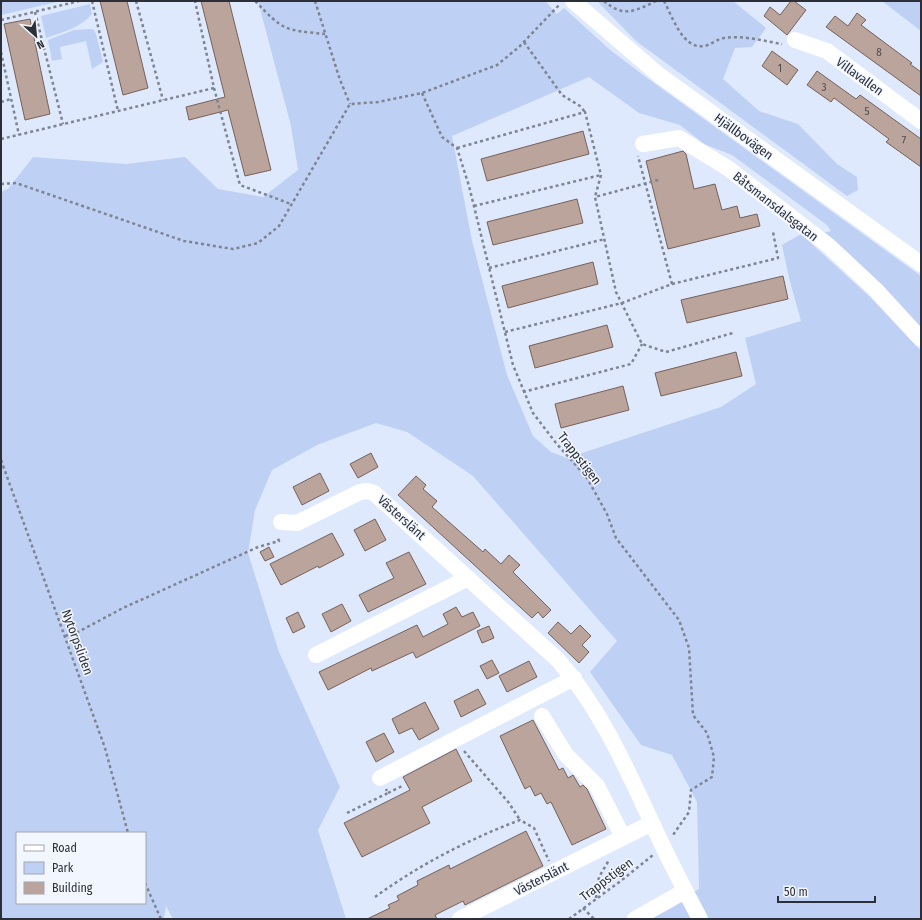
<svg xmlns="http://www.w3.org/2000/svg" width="922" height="920" font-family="'Fira Sans Condensed',sans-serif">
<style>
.green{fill:#bed0f4;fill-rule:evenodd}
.building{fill:#baa49b;stroke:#756159}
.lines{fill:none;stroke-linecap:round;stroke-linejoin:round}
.path{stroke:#7e8492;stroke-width:2.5;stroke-dasharray:3 3;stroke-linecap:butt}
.minor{stroke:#fff;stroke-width:16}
.labels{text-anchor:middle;stroke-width:3;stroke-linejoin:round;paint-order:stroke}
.number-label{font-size:11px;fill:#504c50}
.street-label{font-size:13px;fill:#2c2f37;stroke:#f2f6fe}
</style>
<rect width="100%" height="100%" fill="#dfe9fd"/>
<g class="green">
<polygon points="1,1 61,1 1,15"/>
<path d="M258,1h287l12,13 7,-6 45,41 34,26 278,201v52l-98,-95 8,-2 -4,-6 -95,-70 -28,-11 -24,-19 -41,-12 -50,-36 -137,59 20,105 35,134 26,61 18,16 16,6 154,-51 35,-23 -11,-46 56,-17 -12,-43 -7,-33 19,-11 69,63 51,54v568h-280l58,-30 -2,-87 -25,-47 -31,-10 -51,-73 27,-31 -144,-165 -66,-44 -31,-9 -59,22 -45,25 -17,40 -7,43 31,99 61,135 -22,43 28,89h-173l-7,-13 -2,13h-163v-727l7,-3 25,-32 93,7 59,-7 33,32 45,8 35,-27 -7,-44zM17,833h128v70h-128z"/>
<polygon points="597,1 733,1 766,28 752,47 735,48 723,79 759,111 798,124 837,164 857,177 858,190 847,196 636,41"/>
<polygon points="882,1 921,1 921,31"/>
<path d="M90,4l2,10c-12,14 -29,18 -46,24l-5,-22z"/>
<polygon points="91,29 94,30 96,34 103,62 92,69 86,41 60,47 62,59 52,61 48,40 74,30"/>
</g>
<g class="building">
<polygon points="100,1 127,1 148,88 123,95"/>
<polygon points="201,1 229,1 271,170 245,176 228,110 189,120 186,107 225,97"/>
<polygon points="791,1 794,1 806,10 787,35 764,16 770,7 780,15"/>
<polygon points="857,13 866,20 861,25 912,63 910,64 921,72 921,96 826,27 835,16 848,26"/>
<polygon points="30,19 50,114 25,120 4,24"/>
<polygon points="772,51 798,70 787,85 762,66"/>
<polygon points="817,71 856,99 860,95 921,139 921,167 886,142 889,139 834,98 831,102 807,85"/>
<polygon points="583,131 589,154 487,181 481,159"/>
<polygon points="683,151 686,154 694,189 715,184 722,210 737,206 740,218 757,214 760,226 668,249 646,161"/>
<polygon points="577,199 583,223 493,245 487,222"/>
<polygon points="593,262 598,284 508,308 502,286"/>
<polygon points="783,276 788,299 687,323 681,300"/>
<polygon points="607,325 613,347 535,368 529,346"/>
<polygon points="736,352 742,376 661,396 655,373"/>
<polygon points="623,386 629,410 561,428 555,404"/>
<polygon points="371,453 378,467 358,478 350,464"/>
<polygon points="320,473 329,491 302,505 293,487"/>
<polygon points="416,476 426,485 423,489 437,501 432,507 483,552 485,549 501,564 509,555 520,565 513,572 551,610 543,618 538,612 532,618 398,495"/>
<polygon points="375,519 386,540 365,551 354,530"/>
<polygon points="332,533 344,555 319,568 318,566 281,585 270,564"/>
<polygon points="269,547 274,557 265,561 260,552"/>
<polygon points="409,552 426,584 368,612 359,595 394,578 386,563"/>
<polygon points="342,604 351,621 331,632 322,614"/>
<polygon points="456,607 462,617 473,612 480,626 416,658 413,652 372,671 371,668 328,690 319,672 417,625 423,637 448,624 443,614"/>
<polygon points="298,612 305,627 293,633 286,618"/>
<polygon points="558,622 571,634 580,625 591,636 582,645 589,652 579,663 548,633"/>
<polygon points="489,626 494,638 482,643 477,631"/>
<polygon points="492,660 499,673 487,679 480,666"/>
<polygon points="529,661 537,677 507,692 499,676"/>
<polygon points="478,689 486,704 461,717 454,701"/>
<polygon points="425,702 439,729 419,740 412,728 399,734 392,719"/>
<polygon points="533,720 559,770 563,768 568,778 573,775 580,787 583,785 587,789 606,829 572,845 551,802 547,804 541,793 535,796 530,786 525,789 500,736"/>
<polygon points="384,733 394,752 376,762 366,742"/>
<polygon points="456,749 472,781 422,807 430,823 362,857 344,823 410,790 403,777"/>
<polygon points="526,831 543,866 465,905 463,901 435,915 437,919 367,919 390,908 388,905 399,900 397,896 418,885 417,881 449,865 450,869"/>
</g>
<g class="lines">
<g class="path">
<polyline points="92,1 118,111"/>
<polyline points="136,1 163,100"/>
<path d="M255,1c29,30 29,29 70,33"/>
<polyline points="315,1 340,80 350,104"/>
<path d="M604,1c20,17 31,10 52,0"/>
<path d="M664,1c8,15 19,49 40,45 7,-1 13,-7 20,-8 18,-3 40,3 58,6"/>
<polyline points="35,12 63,124"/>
<polyline points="1,20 79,1"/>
<polyline points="524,42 562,95 580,106 585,112"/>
<polyline points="1,52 19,135"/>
<polyline points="214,88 240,185 291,204"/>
<polyline points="422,93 442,137 457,148 469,186 513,365 533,413 556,443 587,478 607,514 616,538 679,620 689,648 693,715 707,733 714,757 712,777 691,790 689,812 673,835"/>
<polyline points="1,102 11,99"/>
<polyline points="1,139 214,88 195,1"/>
<polyline points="457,148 585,112 601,175 595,197"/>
<polyline points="658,180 595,197 616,292 642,344 666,352 733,333"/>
<polyline points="1,184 16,183 184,241 233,249 258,243 279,226 350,104 378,102 422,93 497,65 519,47 560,4"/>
<polyline points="474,206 601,175"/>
<polyline points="489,268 605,239"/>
<polyline points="672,284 778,258 773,232"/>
<polyline points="505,332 622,303 672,284 638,156"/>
<polyline points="523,392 631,364 642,344"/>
<polyline points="1,460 105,748 128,833"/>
<polyline points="65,636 78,632 123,608 258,547 279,541 277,536"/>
<polyline points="464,751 509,803 520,820"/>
<polyline points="388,793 402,786"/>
<polyline points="347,813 388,793 386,789"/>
<polyline points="145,883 161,919"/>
<path d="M375,897c44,-32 94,-58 145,-77l14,8 15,33"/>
<polyline points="596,898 599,877 609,860"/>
<polyline points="583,908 594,919"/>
<polyline points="569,919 622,880 653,855"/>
</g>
<g class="minor">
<polyline points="573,1 659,75 921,264"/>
<polyline points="795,40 827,51 921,121"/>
<polyline points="643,144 679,138 729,169 829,246 876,290 921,339"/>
<path d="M281,522l16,1 63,-31 7,-1 7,2 184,167c42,48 67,105 94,163 15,33 31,64 48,96"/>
<polyline points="316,655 468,578"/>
<polyline points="542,716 566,755 597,786 623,837"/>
<polyline points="380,778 574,678"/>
<polyline points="460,919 652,823"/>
<polyline points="635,919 685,891"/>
</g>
</g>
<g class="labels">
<g class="number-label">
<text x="879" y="56">8</text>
<text x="780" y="72">1</text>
<text x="824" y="91">3</text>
<text x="867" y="115">5</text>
<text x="904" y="144">7</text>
</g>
<g class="street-label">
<text transform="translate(860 76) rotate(36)" y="5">Villavallen</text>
<text transform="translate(744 136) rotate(36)" y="5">Hjällbovägen</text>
<text transform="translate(776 206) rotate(38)" y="5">Båtsmansdalsgatan</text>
<text transform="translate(580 458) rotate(52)" y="5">Trappstigen</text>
<text transform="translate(402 517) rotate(42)" y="5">Västerslänt</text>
<text transform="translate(78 642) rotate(70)" y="5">Nytorpsliden</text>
<text transform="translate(541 878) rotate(-27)" y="5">Västerslänt</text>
<text transform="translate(606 879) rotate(-37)" y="5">Trappstigen</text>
</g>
</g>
<rect width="922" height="920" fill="none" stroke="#2c2f37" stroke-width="4"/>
<rect x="16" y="832" width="130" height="72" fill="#f2f6fe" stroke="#a3a6ae"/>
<rect x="24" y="845" width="20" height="6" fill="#ffffff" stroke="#a3a6ae"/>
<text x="52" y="852" font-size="12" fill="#2c2f37">Road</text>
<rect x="24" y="862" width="20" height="12" fill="#bed0f4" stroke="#a3a6ae"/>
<text x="52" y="872" font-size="12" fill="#2c2f37">Park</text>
<rect x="24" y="882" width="20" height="12" fill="#baa49b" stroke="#a3a6ae"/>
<text x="52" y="892" font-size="12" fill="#2c2f37">Building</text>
<g transform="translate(36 36) rotate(153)" stroke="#f2f6fe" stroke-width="3" paint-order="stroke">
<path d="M0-3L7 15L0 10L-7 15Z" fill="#2c2f37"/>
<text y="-6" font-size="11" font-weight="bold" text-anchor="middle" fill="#2c2f37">N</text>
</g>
<path d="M778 896v6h97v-6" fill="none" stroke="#2c2f37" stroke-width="2"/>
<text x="784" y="896" font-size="12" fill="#2c2f37" stroke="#f2f6fe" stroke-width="3" paint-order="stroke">50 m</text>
</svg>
